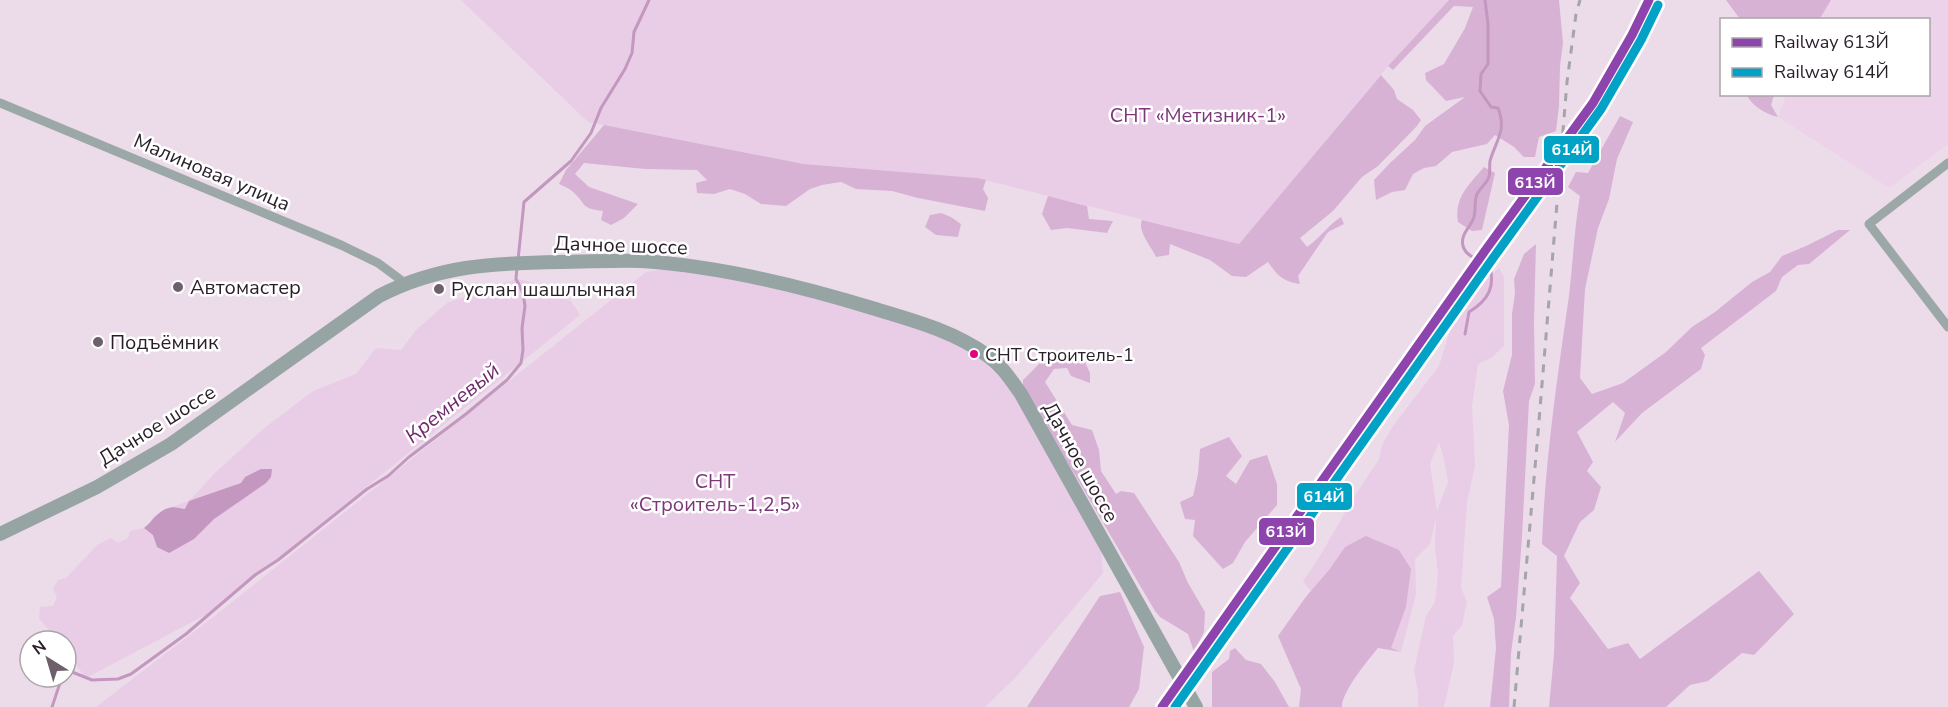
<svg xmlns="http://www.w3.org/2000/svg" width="1948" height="707" font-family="'Nunito Sans',sans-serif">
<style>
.built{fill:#edd3e9}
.green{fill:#e9cce6;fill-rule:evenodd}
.forest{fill:#d8b2d5}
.water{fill:#c397bf}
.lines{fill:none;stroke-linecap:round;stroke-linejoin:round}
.stream{stroke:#c397bf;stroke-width:3}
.minor{stroke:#9ca8a7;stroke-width:9}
.secondary{stroke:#97a4a4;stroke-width:14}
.rail{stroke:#a4a5a9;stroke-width:3;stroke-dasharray:8 8;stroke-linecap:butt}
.rail-1-casing{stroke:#fff;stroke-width:14}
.rail-2-casing{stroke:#fff;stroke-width:14}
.rail-1{stroke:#8e44ad;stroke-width:9}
.rail-2{stroke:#02a2c6;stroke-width:9}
.poi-dot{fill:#6d606b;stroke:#fff;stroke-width:2}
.bus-dot{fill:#e5007d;stroke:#fff;stroke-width:2}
.labels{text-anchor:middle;stroke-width:5;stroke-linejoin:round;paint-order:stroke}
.bus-label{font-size:18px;fill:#281e27;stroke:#fff;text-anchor:start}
.park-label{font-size:20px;fill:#7c3778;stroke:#fff}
.street-label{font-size:20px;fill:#281e27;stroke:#fff}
.poi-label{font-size:20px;fill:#281e27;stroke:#fff;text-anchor:start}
.water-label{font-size:21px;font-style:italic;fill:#6f2b6c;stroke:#fff}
.line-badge{stroke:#fff;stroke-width:2}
.badge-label{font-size:16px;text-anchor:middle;font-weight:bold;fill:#fff}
</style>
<rect width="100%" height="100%" fill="#ecdcea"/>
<polygon class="built" points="1831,0 1948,0 1948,144 1889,188 1778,117 1786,95 1928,94 1928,20 1819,19"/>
<g class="green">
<polygon points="461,0 1449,0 1388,66 1239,244 977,178 805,164 588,122"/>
<polygon points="669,268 777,285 921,325 976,354 1013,390 1101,550 1103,573 1016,677 985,707 96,707 212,618 646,272"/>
<path d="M1499,268l5,9v69l-13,12 -13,6 -6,42 3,60 -8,36 -6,86 6,14 -5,23 -9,11 1,27 -10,44h-26v-15l-4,-22 12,-54 9,-14 3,-27 -3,-29 1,-28 -6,26 -15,15 1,35 -15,58 -10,-3 -79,-56 -9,-12 17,-25 34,-59 25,-38 3,-14 11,-19 46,-60 10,-32 12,-25 19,-24zM1439,442l5,17 4,23 -11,29 -7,-47z"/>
<path d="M516,279c28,6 50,8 64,36l-369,297 -125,66 -20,-26v-11h-9l-18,-23 1,-11 13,-1 4,-9 -4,-8 5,-9 8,-2 31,-33 14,-7 7,5 10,-5 2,-7 14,-3 7,-5 2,-6 16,-9 20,-7 27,-29 47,-43 50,-38 43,-17 20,-26 25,2 15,-20 31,-27z"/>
</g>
<g class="forest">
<polygon points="1449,0 1559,0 1563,43 1560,66 1559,106 1556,131 1539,137 1535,157 1524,157 1514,147 1495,135 1487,144 1452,152 1436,166 1424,168 1413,174 1405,190 1392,192 1376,200 1374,180 1390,163 1415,140 1425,126 1465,97 1446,101 1426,80 1425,73 1444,64 1465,28 1473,7 1454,6 1393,70 1388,66"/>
<polygon points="1726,0 1831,0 1819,20 1809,19 1805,17 1803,20 1740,19"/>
<path d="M1381,75l13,15 3,9 16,11 8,10 -4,6 -39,40 -16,11 -29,34 -33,27 7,9c13,-9 21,-22 34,-30l3,7 -16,8 -30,44 2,8c-18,-3 -22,-8 -32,-22l-22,15 -14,-1 -22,-16 -40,-16 -1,11 -13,2c-5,-11 -19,-26 -14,-37l97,24z"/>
<path d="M1747,95h27l-3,10 7,12c-13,-3 -26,-11 -31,-22z"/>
<path d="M1620,116l13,6 -16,37 -8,40 -11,29 -13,61 -5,89 12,16 31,-11 43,-31 26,-25 23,-15 37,-30 18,-10 12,-16 24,-10 32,-16h12l-41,34 -11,1 -16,12 -6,14 -75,57 4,7 -4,14 -59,44 -27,29 10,-29 -12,-11 -36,30 16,30 -6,9 14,16 -7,23 -14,12 -16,34 16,27 -10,15 38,51 20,-6 12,16 119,-88 35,43 -40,41 -12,-2 -34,28 -18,4 -24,22h-117l5,-53 3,-98 -15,-12c3,-83 15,-165 27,-248 4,-33 5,-67 11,-100l-12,-9 8,-15 12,1z"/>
<path d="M604,125l200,39 173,14 9,2 -3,9 5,9 -3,13 -67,-13 -26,-7 -36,-2 -15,-7 -19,3 -12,4 -24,17 -25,-2 -16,-10 -15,-5 -16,5 -17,-1 -1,-10 11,-3 -10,-10 -52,-1 -61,-6 -9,11 14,13 49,17 -14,14 -13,7 -10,-5 2,-9c-24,-3 -16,-7 -30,-19 -4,-4 -10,-6 -14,-8l7,-14z"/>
<path d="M1484,167l11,6 -13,57 -10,1 -14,-9c-4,-25 11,-37 26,-55z"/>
<polygon points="1048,196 1087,206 1089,219 1113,221 1107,233 1067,228 1051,230 1042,214"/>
<polygon points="941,213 951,217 961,224 958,237 936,235 925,227 930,215"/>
<polygon points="1536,244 1534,322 1535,384 1529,401 1522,537 1516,617 1511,653 1509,707 1490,707 1496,648 1494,619 1487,597 1501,587 1509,425 1503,391 1512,355 1512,314 1515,293 1514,279 1524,254"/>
<polygon points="1083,358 1090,373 1090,383 1071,376 1067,368 1054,369 1045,382 1072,425 1092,430 1099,450 1101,471 1116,494 1121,491 1134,493 1179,562 1188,583 1205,612 1204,632 1194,652 1188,634 1160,617 1155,611 1075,475 1023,392 1023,380 1044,359"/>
<polygon points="1229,437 1242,456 1226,476 1236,484 1250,460 1267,455 1277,484 1277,505 1245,542 1233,563 1223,569 1193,536 1195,520 1185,519 1180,502 1193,496 1198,474 1200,449"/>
<path d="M1366,536l33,14 12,19 -5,38 -15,41 10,4 -23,-4c-10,12 -37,45 -36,59h-43l2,-18 -23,-53 27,-38 24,-28 16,-23z"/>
<polygon points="1120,592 1144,647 1139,689 1129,707 1027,707 1100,596"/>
<polygon points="1235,648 1246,660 1261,664 1275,682 1289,707 1212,707 1212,672 1229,659 1230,651"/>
</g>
<path class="water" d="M261,469h11l-1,8 -5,6 -52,36 -20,20 -25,14 -12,-6 -4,-12 -9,-7c8,-6 14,-18 25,-20 4,-2 12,1 16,1l4,-8 52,-18 4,-6z"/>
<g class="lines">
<g class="stream">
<polyline points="518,260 524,202 571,161 591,133 601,108 625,69 632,53 634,32 649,0"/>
<path d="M1465,334l4,-22c20,-12 27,-26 20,-49 -10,-3 -23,-6 -26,-17 -3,-12 8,-19 11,-29 2,-8 0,-15 3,-23 3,-6 8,-9 11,-15 3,-5 1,-12 2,-18 6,-21 17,-30 8,-53l-7,-1 -11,-16 1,-17 7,-10v-40l-3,-24"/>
<polyline points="66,673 72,672 92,680 118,679 131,674 186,634 255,575 278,560 367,489 388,476 409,457 466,414 507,380 521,363 523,350 522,328 525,306 523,293 516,279 517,267"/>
<polyline points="52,707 62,677"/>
</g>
<g class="minor">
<polyline points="0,103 341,245 378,263 405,283"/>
<polyline points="1948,163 1869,224 1948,327"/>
</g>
<path class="secondary" d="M0,534l97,-47 74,-43 208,-148c60,-31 115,-33 181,-34 27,0 54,-2 81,-1 78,5 156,24 231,47 40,12 82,23 116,48 14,10 23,24 33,38l175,313"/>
<polyline class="rail" points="1514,707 1538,433 1567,82 1576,14 1580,0"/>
<defs>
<polyline id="rail-1" points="1162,707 1487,248 1593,103 1632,35 1649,0"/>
<polyline id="rail-2" points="1175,707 1496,254 1601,109 1641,40 1658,5"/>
</defs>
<use href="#rail-1" class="rail-1-casing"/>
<use href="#rail-2" class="rail-2-casing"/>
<use href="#rail-1" class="rail-1"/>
<use href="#rail-2" class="rail-2"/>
</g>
<g class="poi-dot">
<circle cx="178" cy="287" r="6"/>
<circle cx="439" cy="289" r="6"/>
<circle cx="98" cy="342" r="6"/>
</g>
<circle class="bus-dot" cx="974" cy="354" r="5"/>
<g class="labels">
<g class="bus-label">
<text x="985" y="361">СНТ Строитель-1</text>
</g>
<g class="park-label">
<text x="1198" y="122">СНТ «Метизник-1»</text>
<text x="715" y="488">СНТ<tspan x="715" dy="23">«Строитель-1,2,5»</tspan></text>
</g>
<g class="street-label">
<text transform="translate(212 172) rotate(23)" y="7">Малиновая улица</text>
<text transform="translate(621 245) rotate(2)" y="7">Дачное шоссе</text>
<text transform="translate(157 425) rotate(-32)" y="7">Дачное шоссе</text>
<text transform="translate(1081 462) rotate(61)" y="7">Дачное шоссе</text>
</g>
<g class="poi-label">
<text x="190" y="294">Автомастер</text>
<text x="451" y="296">Руслан шашлычная</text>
<text x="110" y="349">Подъёмник</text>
</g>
<g class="water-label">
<text transform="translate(452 403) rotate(-39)" y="7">Кремневый</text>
</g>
</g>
<g class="line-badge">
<rect x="1543" y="135" width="57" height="29" rx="6" fill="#02a2c6"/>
<rect x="1507" y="167" width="57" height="29" rx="6" fill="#8e44ad"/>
<rect x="1296" y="482" width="57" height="29" rx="6" fill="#02a2c6"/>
<rect x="1258" y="517" width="57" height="29" rx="6" fill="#8e44ad"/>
</g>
<g class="badge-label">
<text x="1572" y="155">614Й</text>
<text x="1535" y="188">613Й</text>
<text x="1324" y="502">614Й</text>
<text x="1286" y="537">613Й</text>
</g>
<rect x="1720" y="18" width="210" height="78" fill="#ffffff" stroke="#a9a5a9" stroke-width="1.5"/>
<rect x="1732" y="38" width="30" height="9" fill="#8e44ad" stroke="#a9a5a9" stroke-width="1.5"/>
<text x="1774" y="48" font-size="18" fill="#281e27">Railway 613Й</text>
<rect x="1732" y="68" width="30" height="9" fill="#02a2c6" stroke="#a9a5a9" stroke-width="1.5"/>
<text x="1774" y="78" font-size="18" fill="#281e27">Railway 614Й</text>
<g transform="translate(48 659) rotate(323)"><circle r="28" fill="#ffffff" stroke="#a9a5a9" stroke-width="1.5"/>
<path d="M0-4.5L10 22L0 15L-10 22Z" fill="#6d606b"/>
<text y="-9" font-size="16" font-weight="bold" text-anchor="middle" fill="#281e27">N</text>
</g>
</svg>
